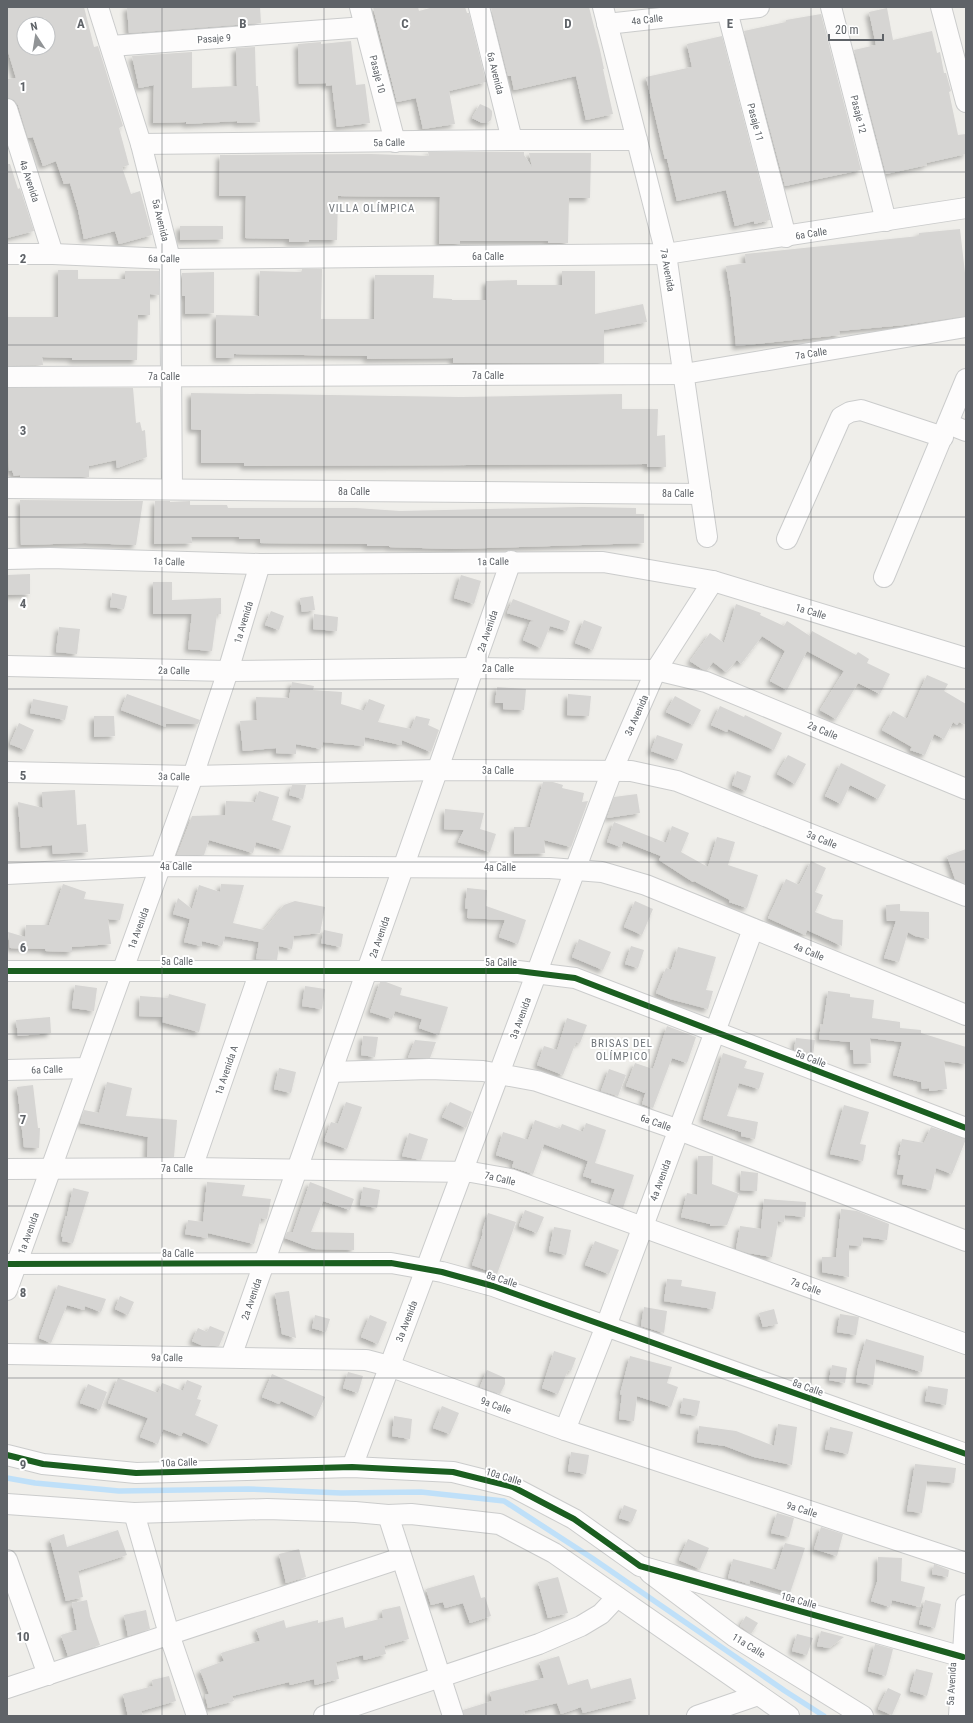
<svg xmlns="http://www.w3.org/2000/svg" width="973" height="1723" font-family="'Roboto Condensed',sans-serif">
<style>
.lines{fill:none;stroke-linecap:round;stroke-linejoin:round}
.stream{stroke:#bfe0f9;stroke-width:5.5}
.building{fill:#d6d5d3;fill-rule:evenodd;filter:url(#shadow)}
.minor-casing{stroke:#cbcccc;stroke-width:22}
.minor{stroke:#fdfcfc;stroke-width:20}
.cycleway-casing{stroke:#fff;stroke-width:8}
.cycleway{stroke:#1b5e20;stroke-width:6}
.grid{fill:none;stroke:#5f6368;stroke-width:1;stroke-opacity:0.55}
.labels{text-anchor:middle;stroke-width:4;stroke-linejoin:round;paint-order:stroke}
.street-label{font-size:10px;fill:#5f6368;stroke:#fff}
.neighbourhood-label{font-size:11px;letter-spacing:1px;fill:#70757a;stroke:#fff}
.grid-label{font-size:13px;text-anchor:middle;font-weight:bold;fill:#5f6368;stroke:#fff;stroke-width:4;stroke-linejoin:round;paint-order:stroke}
</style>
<defs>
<filter id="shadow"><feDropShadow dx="-3.5" dy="3.5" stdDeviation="2" flood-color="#0004"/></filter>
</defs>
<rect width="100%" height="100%" fill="#efeeea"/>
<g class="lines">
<polyline class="stream" points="7,1478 35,1483 119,1491 248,1489 341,1493 421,1492 504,1501 592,1558 785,1691 824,1716"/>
</g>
<g class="building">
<path d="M7,7h77l10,40 4,-1 25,80 -4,2 10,37 -7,2 9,27 9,-3 12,44 -33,9 -4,-13 -31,8 -6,-29 -8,-27 -6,1 -8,-23 -13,5 -10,-29 -5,1 -10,-33 -4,-5 -7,-2v-19l9,-1 -9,-30zM24,24h24v24h-24z"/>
<polygon points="127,7 260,7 261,23 129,33"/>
<polygon points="373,7 418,7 419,11 434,7 465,7 467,13 469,13 486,82 449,91 455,124 423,129 416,98 397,102"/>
<polygon points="589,7 600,50 604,69 603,69 613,114 586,120 576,76 514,90 511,76 508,76 491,8"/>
<polygon points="887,8 893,40 932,31 937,53 940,52 944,73 946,73 951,91 949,92 958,135 966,134 966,154 926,163 927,165 886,174 854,50 876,45 869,12"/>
<polygon points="821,14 861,170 785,186 744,31 786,22 786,20"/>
<polygon points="722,36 770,220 754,224 754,221 735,226 726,190 677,201 667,159 665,159 646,77 692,67 687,44"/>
<polygon points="351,41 356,85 365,84 370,123 337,127 332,85 326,86 326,83 299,84 298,44 321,42 321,44"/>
<polygon points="255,47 256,86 258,86 260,122 237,123 237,121 186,124 186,122 153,123 154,85 139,88 132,56 192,52 192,88 237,86 236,48"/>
<polygon points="480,104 489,108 492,111 492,115 491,120 487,123 482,123 472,118"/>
<polygon points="428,152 524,152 524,155 532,167 529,153 591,153 590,198 569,198 568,243 548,243 548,241 460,241 460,244 439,244 440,197 338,196 337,240 309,240 309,242 289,242 289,239 245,238 246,196 219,196 220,155 371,154 429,156"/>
<polygon points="7,164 10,164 18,189 20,188 34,231 7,238"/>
<polygon points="180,226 223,226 223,239 180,240"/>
<polygon points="960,229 965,273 966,316 904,325 839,331 840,335 736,346 731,297 726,266 746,263 745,254 919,236 919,233"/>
<polygon points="302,269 322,269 321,319 374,319 375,275 434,275 433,298 452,299 452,300 486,300 486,281 517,280 517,285 562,285 562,271 595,271 595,314 643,304 647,322 604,330 604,363 453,363 453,358 367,359 367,356 303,355 234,354 234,358 216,358 216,315 259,316 260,271 302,272"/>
<polygon points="58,270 78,270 78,279 125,279 125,271 159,271 159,295 150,294 150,315 138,315 137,360 72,360 72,358 42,357 43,365 7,366 7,317 58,317"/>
<polygon points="214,272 214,313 185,314 185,296 182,296 182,273"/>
<polygon points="7,388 133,388 136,423 140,422 142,431 145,430 147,457 117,468 116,460 89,466 89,477 20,477 20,475 14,476 12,470 9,471"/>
<polygon points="191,393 461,397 622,394 622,409 658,409 657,436 665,435 666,467 647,467 647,464 244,466 244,463 201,463 201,430 191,429"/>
<polygon points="20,500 143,501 136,545 85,543 21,545"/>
<polygon points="155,501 170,501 170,502 190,501 190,505 227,505 228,508 356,508 400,511 582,507 636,508 636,514 644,514 644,543 454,549 389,547 389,546 367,546 367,544 260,543 260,539 239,539 239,537 191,537 192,543 154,544"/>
<polygon points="30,574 30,594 7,595 7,575"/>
<polygon points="461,575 481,581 474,604 454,598"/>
<polygon points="153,582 172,582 172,600 221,598 221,614 217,614 212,651 188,649 192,614 153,614"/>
<polygon points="112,593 127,596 124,609 110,607"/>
<polygon points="313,596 315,610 302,612 300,598"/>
<polygon points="513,599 570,621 567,631 550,626 541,648 523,640 530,622 534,621 507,613"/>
<polygon points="736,604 761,613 760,615 784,626 787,621 810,636 812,631 856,655 858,652 869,659 867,663 890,674 880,694 858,683 836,719 820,710 844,671 807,651 787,690 770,681 785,651 762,636 741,664 737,660 726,672 713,662 707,670 702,669 690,661 710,633 724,643"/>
<polygon points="271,611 284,616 279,630 265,625"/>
<polygon points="314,614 338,617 337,631 313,629"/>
<polygon points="584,620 602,627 593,650 575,643"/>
<polygon points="59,627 80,629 77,654 56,652"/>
<polygon points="927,675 948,684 944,691 966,704 966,725 959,722 957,725 953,722 944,739 934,734 925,755 910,750 912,747 882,730 893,711 907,719"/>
<polygon points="292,682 314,686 313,690 342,692 341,704 364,711 369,699 385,705 378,722 411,729 416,716 430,719 428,725 439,730 431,752 402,740 401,745 365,737 364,746 323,742 321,749 296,744 296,754 276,753 276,748 243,751 240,721 257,720 256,697 289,698"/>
<polygon points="497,687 526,689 524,710 503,709 503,703 495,703"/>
<polygon points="127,694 200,720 198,724 166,724 166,727 121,710"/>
<polygon points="568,694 591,696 589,716 567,715"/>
<polygon points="675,696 701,710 693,725 666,712"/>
<polygon points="33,699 68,706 65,720 30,713"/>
<polygon points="720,706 744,717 745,715 782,733 774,750 728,729 727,732 711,725"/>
<polygon points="94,716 114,716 115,736 94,737"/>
<polygon points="19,723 34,730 25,750 10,744"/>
<polygon points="657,735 683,744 677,760 651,751"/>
<polygon points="788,755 806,764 795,784 777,774"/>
<polygon points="841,763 886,785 878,799 850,785 841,804 825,796"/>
<polygon points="737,771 751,776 746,791 732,785"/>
<polygon points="543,782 553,782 563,785 562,788 584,793 582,802 588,801 571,847 544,840 545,853 514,854 514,827 530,827"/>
<polygon points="292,785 306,785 303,799 289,795"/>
<polygon points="75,790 77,825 86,824 88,852 53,854 52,845 21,848 18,802 43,808 42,792"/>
<polygon points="259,791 279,797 272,820 291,826 283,850 256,842 253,853 209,840 204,855 177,855 192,816 225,815 226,801 255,802"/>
<polygon points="637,794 640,813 607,818 614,797"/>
<polygon points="445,809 484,813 480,829 496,834 490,852 458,842 464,830 444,829"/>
<polygon points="614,822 666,843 672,826 689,833 681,852 708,867 717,837 735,842 728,865 758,875 747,908 729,902 730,900 694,881 693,882 659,860 661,856 623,841 621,847 607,842"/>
<polygon points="966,849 966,884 955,879 947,856"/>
<polygon points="811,861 826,868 815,892 823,895 815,912 833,919 843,920 842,946 807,930 805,935 768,918 786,879 799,885"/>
<polygon points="63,884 86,892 84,899 124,904 120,920 108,919 111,944 72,947 72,952 46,951 45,949 10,948 8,932 25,937 26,925 49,925"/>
<polygon points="221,884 244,885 233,923 264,930 284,905 295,901 325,907 320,933 292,936 294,937 292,949 279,946 277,960 256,959 259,942 225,936 222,946 202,941 201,946 184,942 190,919 173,914 178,898 192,909 199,885 220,892"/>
<polygon points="467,888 487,890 486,906 526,920 518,944 499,937 505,920 467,918 468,909 465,908"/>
<polygon points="635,901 653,909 642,935 624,927"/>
<polygon points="900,904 900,911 929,912 929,939 915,936 908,932 899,962 884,958 896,921 887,921 886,905"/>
<polygon points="324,930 343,934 341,947 321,943"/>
<polygon points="579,939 611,952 603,970 572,957"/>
<polygon points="631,946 644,950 638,968 625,964"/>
<polygon points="678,947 716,957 706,990 713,991 708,1009 670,999 656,993 666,968 671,970"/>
<polygon points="380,982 386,982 402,988 400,995 448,1007 439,1035 419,1028 422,1019 395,1011 392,1019 370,1012"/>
<polygon points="75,985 97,988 94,1011 72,1008"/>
<polygon points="305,986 325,989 322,1009 302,1006"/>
<polygon points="828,991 850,994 850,997 874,1000 872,1018 900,1022 900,1028 921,1030 921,1033 966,1047 966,1064 944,1061 947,1089 929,1091 929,1088 922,1089 921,1082 893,1075 902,1042 870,1038 871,1063 854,1064 853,1050 850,1050 850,1042 819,1039 821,1024 823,1025"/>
<polygon points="169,994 206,1004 199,1032 162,1022 163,1017 139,1016 140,996 168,998"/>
<polygon points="50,1017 51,1033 18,1036 16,1020"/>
<polygon points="567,1018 587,1025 580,1043 576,1042 563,1075 537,1065 544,1046 557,1050"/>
<polygon points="667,1026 696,1037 687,1063 672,1058 653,1108 642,1104 647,1088 645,1093 626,1086 635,1063 653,1069"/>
<polygon points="363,1036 378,1037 375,1057 361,1055"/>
<polygon points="796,1038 815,1040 813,1055 794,1050"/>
<polygon points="415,1040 436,1042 430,1058 408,1058"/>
<polygon points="723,1053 747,1061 744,1068 764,1073 759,1089 739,1083 727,1116 758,1122 755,1139 741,1136 741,1132 703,1119"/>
<polygon points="279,1068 296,1072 291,1093 274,1089"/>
<polygon points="609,1069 626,1075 618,1096 601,1091"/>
<polygon points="107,1082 132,1088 126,1116 177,1120 174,1157 147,1157 148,1137 80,1123 84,1110 99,1113"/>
<polygon points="33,1085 38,1128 40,1128 39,1148 24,1147 17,1087"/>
<polygon points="346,1102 362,1107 347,1149 324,1141 331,1122 338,1124"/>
<polygon points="450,1102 472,1112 466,1128 442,1117"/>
<polygon points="844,1105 869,1112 860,1144 866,1145 863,1161 830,1154"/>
<polygon points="535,1120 560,1129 562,1124 583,1132 586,1123 606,1130 595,1163 634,1175 623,1208 610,1203 615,1189 591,1182 592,1179 583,1176 588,1161 544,1144 533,1174 512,1167 514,1161 496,1155 503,1132 528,1140"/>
<polygon points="931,1127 966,1139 952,1174 936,1168 931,1190 902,1184 904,1175 897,1174 901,1155 898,1155 902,1139 924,1143"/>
<polygon points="409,1133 428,1139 421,1160 402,1156"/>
<polygon points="698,1156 713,1156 712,1184 739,1194 727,1225 710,1226 710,1224 681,1217 687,1193 697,1195"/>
<polygon points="741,1171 758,1173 757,1191 740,1190"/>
<polygon points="207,1182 245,1185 242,1196 271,1199 267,1219 261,1218 254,1244 208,1233 207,1238 185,1234 188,1220 203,1222"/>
<polygon points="310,1182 354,1199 350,1210 323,1201 311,1232 354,1233 354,1250 314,1249 285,1238 287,1232 293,1232"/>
<polygon points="363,1187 380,1190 377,1208 360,1205"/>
<polygon points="73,1188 89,1192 73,1243 62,1241 63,1237 61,1236 66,1216 67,1216"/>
<polygon points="764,1199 806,1202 805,1217 785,1215 784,1222 778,1221 772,1257 748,1253 736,1249 740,1226 761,1229"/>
<polygon points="841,1209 857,1211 889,1224 887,1240 863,1237 861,1246 849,1245 849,1277 822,1272 822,1257 836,1257"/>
<polygon points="525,1210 544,1217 537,1233 519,1226"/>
<polygon points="488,1213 516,1222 497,1274 472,1265 483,1233 482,1232"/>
<polygon points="554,1227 571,1230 566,1255 549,1251"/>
<polygon points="595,1241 619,1250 609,1274 585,1265"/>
<polygon points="667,1279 682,1280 681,1286 716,1292 713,1309 664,1301"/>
<polygon points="58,1285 106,1299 101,1312 85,1306 84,1310 67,1305 51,1343 39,1338"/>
<polygon points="289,1291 296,1338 282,1334 275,1293"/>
<polygon points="120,1296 134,1302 128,1315 115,1309"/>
<polygon points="644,1307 667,1311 664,1333 641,1326"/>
<polygon points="774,1309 778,1324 763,1327 759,1313"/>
<polygon points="840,1314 859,1317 856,1335 837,1332"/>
<polygon points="315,1315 330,1319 326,1332 312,1328"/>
<polygon points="370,1315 387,1322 378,1344 361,1337"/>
<polygon points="210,1326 225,1332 219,1346 203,1346 192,1341 198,1328 207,1332"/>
<polygon points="866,1339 924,1356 922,1372 876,1359 873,1385 856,1382 858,1368"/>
<polygon points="554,1351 576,1358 571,1371 568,1370 558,1394 542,1388"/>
<polygon points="630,1356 672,1367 667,1383 678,1387 671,1407 637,1396 634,1421 619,1419 622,1395 620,1394"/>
<polygon points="832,1365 847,1368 845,1383 829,1380"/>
<polygon points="487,1370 505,1378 505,1384 500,1394 480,1387"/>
<polygon points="348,1372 363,1376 358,1393 343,1388"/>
<polygon points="272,1374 325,1397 316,1417 281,1401 279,1404 262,1397"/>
<polygon points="118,1378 158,1393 162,1383 183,1391 187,1380 202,1386 197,1399 201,1400 195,1415 218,1425 210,1444 183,1432 181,1436 163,1429 158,1444 140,1437 148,1418 108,1403"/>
<polygon points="88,1384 107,1392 100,1410 80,1403"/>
<polygon points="928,1386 948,1389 946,1405 925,1401"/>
<polygon points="683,1398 700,1401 697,1416 680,1413"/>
<polygon points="442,1406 459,1413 450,1434 433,1428"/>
<polygon points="394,1416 412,1419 410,1439 392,1436"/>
<polygon points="778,1424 797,1427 792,1465 754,1457 725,1446 697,1442 699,1426 736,1431 774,1446"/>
<polygon points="830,1427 853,1432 848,1454 825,1449"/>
<polygon points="571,1452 589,1455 586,1474 568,1471"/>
<polygon points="915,1464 956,1468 954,1483 927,1481 922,1513 907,1511"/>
<polygon points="624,1505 637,1510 632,1522 619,1518"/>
<polygon points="777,1513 794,1518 789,1537 771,1533"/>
<polygon points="821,1527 843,1534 837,1556 814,1549"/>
<polygon points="118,1530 127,1555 78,1571 83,1597 66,1601 50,1539 64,1534 67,1547"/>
<polygon points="688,1539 709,1548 700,1569 679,1560"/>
<polygon points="785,1543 805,1548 790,1593 750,1580 749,1584 728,1578 733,1559 776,1570"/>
<polygon points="299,1549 306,1577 286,1583 279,1554"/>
<polygon points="878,1557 902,1558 901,1581 925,1587 920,1607 892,1600 890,1607 871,1601 877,1582"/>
<polygon points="934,1564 949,1570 948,1577 932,1574"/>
<polygon points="474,1575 481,1598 485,1597 491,1616 470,1623 463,1603 445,1608 443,1602 431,1605 426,1589"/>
<polygon points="558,1577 568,1613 548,1618 538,1582"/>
<polygon points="87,1600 90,1616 100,1645 68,1656 61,1635 77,1630 72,1603"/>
<polygon points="925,1600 941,1604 935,1628 919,1624"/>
<polygon points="400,1606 409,1639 384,1646 386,1654 364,1660 363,1655 336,1662 339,1679 315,1685 314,1679 290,1685 289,1682 232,1696 234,1701 208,1708 205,1695 209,1694 200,1670 224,1661 221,1653 260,1641 256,1629 284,1620 286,1628 318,1620 318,1623 343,1617 345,1628 383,1618 382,1610"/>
<polygon points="146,1610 150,1629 128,1636 124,1615"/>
<polygon points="746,1616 758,1623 751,1634 740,1626"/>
<polygon points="821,1631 844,1637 829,1648 817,1646"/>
<polygon points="797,1634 813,1638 807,1655 792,1651"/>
<polygon points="875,1644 893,1649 886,1676 868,1671"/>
<polygon points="559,1656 568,1685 588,1679 591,1689 631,1678 636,1699 583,1713 581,1707 561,1714 557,1703 524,1711 525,1713 517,1716 464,1716 463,1710 492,1701 490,1692 544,1678 539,1662"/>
<polygon points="916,1669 933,1673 927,1696 910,1691"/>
<polygon points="169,1676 176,1701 141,1711 143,1716 128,1716 123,1694 153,1686 152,1680"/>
<polygon points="888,1688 901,1694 892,1715 878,1709"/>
</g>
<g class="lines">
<defs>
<g id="minor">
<polyline points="98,7 141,144 170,259 172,489"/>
<polyline points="360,7 395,142"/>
<polyline points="479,7 512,140"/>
<polyline points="603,7 666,254 707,537"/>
<polyline points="726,7 786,237"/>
<polyline points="831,7 886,221"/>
<polyline points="941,7 966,102"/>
<polyline points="607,24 759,7"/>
<polyline points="111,46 365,27"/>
<polyline points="7,109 53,254"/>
<polyline points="141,144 512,140 637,140"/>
<polyline points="7,254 53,254 170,259 666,254 966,208"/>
<polyline points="7,377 684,374 966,327"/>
<polyline points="948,424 966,431"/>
<polyline points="7,488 701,494"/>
<polyline points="787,539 841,417 850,412 861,410 943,437"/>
<polyline points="7,559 50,558 260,564 603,562 713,581 966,658"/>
<polyline points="884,577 966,379"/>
<polyline points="7,666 228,671 474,668 656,670 706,682 966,789"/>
<polyline points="7,772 193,776 438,770 631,771 677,781 966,896"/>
<polyline points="7,874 160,866 550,868 602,872 646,885 966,1015"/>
<polyline points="7,971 518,971 575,978 966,1128"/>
<polyline points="7,1070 87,1068"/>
<polyline points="331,1072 429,1069 483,1071 537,1081 679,1130 966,1241"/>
<polyline points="192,1168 260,971"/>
<polyline points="7,1169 192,1168 471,1172 510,1179 966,1344"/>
<polyline points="7,1264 391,1263 442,1272 493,1286 966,1454"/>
<polyline points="7,1290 193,776 228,671 260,564"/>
<polyline points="7,1354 366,1360 389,1366 565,1430 966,1563"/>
<polyline points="231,1357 511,561"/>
<polyline points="565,1430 606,1326 753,929"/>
<polyline points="7,1455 43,1464 136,1473 352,1467 453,1472 513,1487 574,1519 640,1566 963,1657"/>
<polyline points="352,1467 612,771 656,670 713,581"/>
<polyline points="7,1504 134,1513 267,1509 355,1512 388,1515 411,1514 499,1524 554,1553 789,1716"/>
<polyline points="134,1513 169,1634 197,1716"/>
<polyline points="388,1515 453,1716"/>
<polyline points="7,1560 48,1675"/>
<polyline points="650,1573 735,1637 863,1716"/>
<polyline points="7,1688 401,1558"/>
<polyline points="324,1716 539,1644 581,1626 601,1614 617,1597"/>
<polyline points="697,1716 758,1695"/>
<polyline points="959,1716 966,1605"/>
</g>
</defs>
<use href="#minor" class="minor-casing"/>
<use href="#minor" class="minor"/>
<defs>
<g id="cycleway">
<polyline points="7,971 518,971 575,978 966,1128"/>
<polyline points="7,1264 391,1263 442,1272 493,1286 966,1454"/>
<polyline points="7,1455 43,1464 136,1473 352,1467 453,1472 513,1487 574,1519 640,1566 963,1657"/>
</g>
</defs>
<use href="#cycleway" class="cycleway-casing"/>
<use href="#cycleway" class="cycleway"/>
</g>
<path class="grid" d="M162,7v1709M324,7v1709M486,7v1709M649,7v1709M811,7v1709M7,172h959M7,345h959M7,517h959M7,689h959M7,862h959M7,1034h959M7,1206h959M7,1378h959M7,1551h959"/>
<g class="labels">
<g class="street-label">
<text transform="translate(647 19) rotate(-6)" y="4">4a Calle</text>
<text transform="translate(214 38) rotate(-4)" y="4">Pasaje 9</text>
<text transform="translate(496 73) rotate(76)" y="4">6a Avenida</text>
<text transform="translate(378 74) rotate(76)" y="4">Pasaje 10</text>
<text transform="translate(859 114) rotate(76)" y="4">Pasaje 12</text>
<text transform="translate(756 122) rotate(75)" y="4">Pasaje 11</text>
<text transform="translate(389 142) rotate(-1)" y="4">5a Calle</text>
<text transform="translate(30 181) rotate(72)" y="4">4a Avenida</text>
<text transform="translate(161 220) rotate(76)" y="4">5a Avenida</text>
<text transform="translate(811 233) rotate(-9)" y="4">6a Calle</text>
<text x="488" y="260">6a Calle</text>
<text transform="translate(164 258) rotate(1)" y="4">6a Calle</text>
<text transform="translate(668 270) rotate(80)" y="4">7a Avenida</text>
<text transform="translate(811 353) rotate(-9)" y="4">7a Calle</text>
<text x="488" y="379">7a Calle</text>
<text x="164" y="380">7a Calle</text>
<text x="354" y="495">8a Calle</text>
<text x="678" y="497">8a Calle</text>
<text transform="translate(169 561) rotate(2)" y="4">1a Calle</text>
<text transform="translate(493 561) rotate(-1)" y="4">1a Calle</text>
<text transform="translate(811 611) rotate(17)" y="4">1a Calle</text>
<text transform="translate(243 622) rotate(-73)" y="4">1a Avenida</text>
<text transform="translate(487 631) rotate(-71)" y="4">2a Avenida</text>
<text x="498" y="672">2a Calle</text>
<text transform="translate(174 670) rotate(1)" y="4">2a Calle</text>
<text transform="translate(636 715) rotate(-66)" y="4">3a Avenida</text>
<text transform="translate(823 730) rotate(23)" y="4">2a Calle</text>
<text x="498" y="774">3a Calle</text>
<text transform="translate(174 776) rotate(1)" y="4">3a Calle</text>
<text transform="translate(822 839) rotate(22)" y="4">3a Calle</text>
<text x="176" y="870">4a Calle</text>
<text x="500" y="871">4a Calle</text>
<text transform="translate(138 928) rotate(-70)" y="4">1a Avenida</text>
<text transform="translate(379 937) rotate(-71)" y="4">2a Avenida</text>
<text transform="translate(809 951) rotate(22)" y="4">4a Calle</text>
<text x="177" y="965">5a Calle</text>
<text x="501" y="966">5a Calle</text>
<text transform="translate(520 1018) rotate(-70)" y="4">3a Avenida</text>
<text transform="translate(811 1058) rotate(21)" y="4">5a Calle</text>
<text transform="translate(47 1069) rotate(-2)" y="4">6a Calle</text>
<text transform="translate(226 1070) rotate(-71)" y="4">1a Avenida A</text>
<text transform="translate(656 1122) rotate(19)" y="4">6a Calle</text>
<text x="177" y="1172">7a Calle</text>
<text transform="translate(500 1178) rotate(13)" y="4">7a Calle</text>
<text transform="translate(660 1180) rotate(-70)" y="4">4a Avenida</text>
<text transform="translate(28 1233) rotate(-70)" y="4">1a Avenida</text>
<text x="178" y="1257">8a Calle</text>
<text transform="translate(502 1279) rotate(18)" y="4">8a Calle</text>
<text transform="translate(806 1286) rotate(20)" y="4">7a Calle</text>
<text transform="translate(251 1299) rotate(-71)" y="4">2a Avenida</text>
<text transform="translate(406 1321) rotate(-69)" y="4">3a Avenida</text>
<text transform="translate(167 1357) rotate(1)" y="4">9a Calle</text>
<text transform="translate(808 1387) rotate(20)" y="4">8a Calle</text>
<text transform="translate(496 1405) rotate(20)" y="4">9a Calle</text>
<text transform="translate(179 1462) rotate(-2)" y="4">10a Calle</text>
<text transform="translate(504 1476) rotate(17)" y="4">10a Calle</text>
<text transform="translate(802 1509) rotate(18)" y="4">9a Calle</text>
<text transform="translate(799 1600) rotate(16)" y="4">10a Calle</text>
<text transform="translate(749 1645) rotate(32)" y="4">11a Calle</text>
<text transform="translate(951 1684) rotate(-87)" y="4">5a Avenida</text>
</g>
<g class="neighbourhood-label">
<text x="372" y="212">VILLA OLÍMPICA</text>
<text x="622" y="1047">BRISAS DEL<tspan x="622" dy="13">OLÍMPICO</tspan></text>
</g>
</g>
<g class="grid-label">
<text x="81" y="28">A</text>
<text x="243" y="28">B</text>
<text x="405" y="28">C</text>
<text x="568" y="28">D</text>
<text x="730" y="28">E</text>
<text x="23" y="91">1</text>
<text x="23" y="263">2</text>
<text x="23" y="435">3</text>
<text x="23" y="608">4</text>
<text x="23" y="780">5</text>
<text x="23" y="952">6</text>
<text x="23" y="1124">7</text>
<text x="23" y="1297">8</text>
<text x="23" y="1469">9</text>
<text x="23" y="1641">10</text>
</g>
<rect width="973" height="1723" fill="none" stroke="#5f6368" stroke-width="16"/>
<g transform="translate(36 36) rotate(348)"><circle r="19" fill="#ffffff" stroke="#bfc1c3"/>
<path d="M0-3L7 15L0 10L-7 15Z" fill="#919496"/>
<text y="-6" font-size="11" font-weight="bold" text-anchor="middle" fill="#5f6368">N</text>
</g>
<path d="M829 34v6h54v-6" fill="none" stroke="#5f6368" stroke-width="2"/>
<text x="835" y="34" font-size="12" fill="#5f6368" stroke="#ffffff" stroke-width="3" paint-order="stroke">20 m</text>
</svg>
